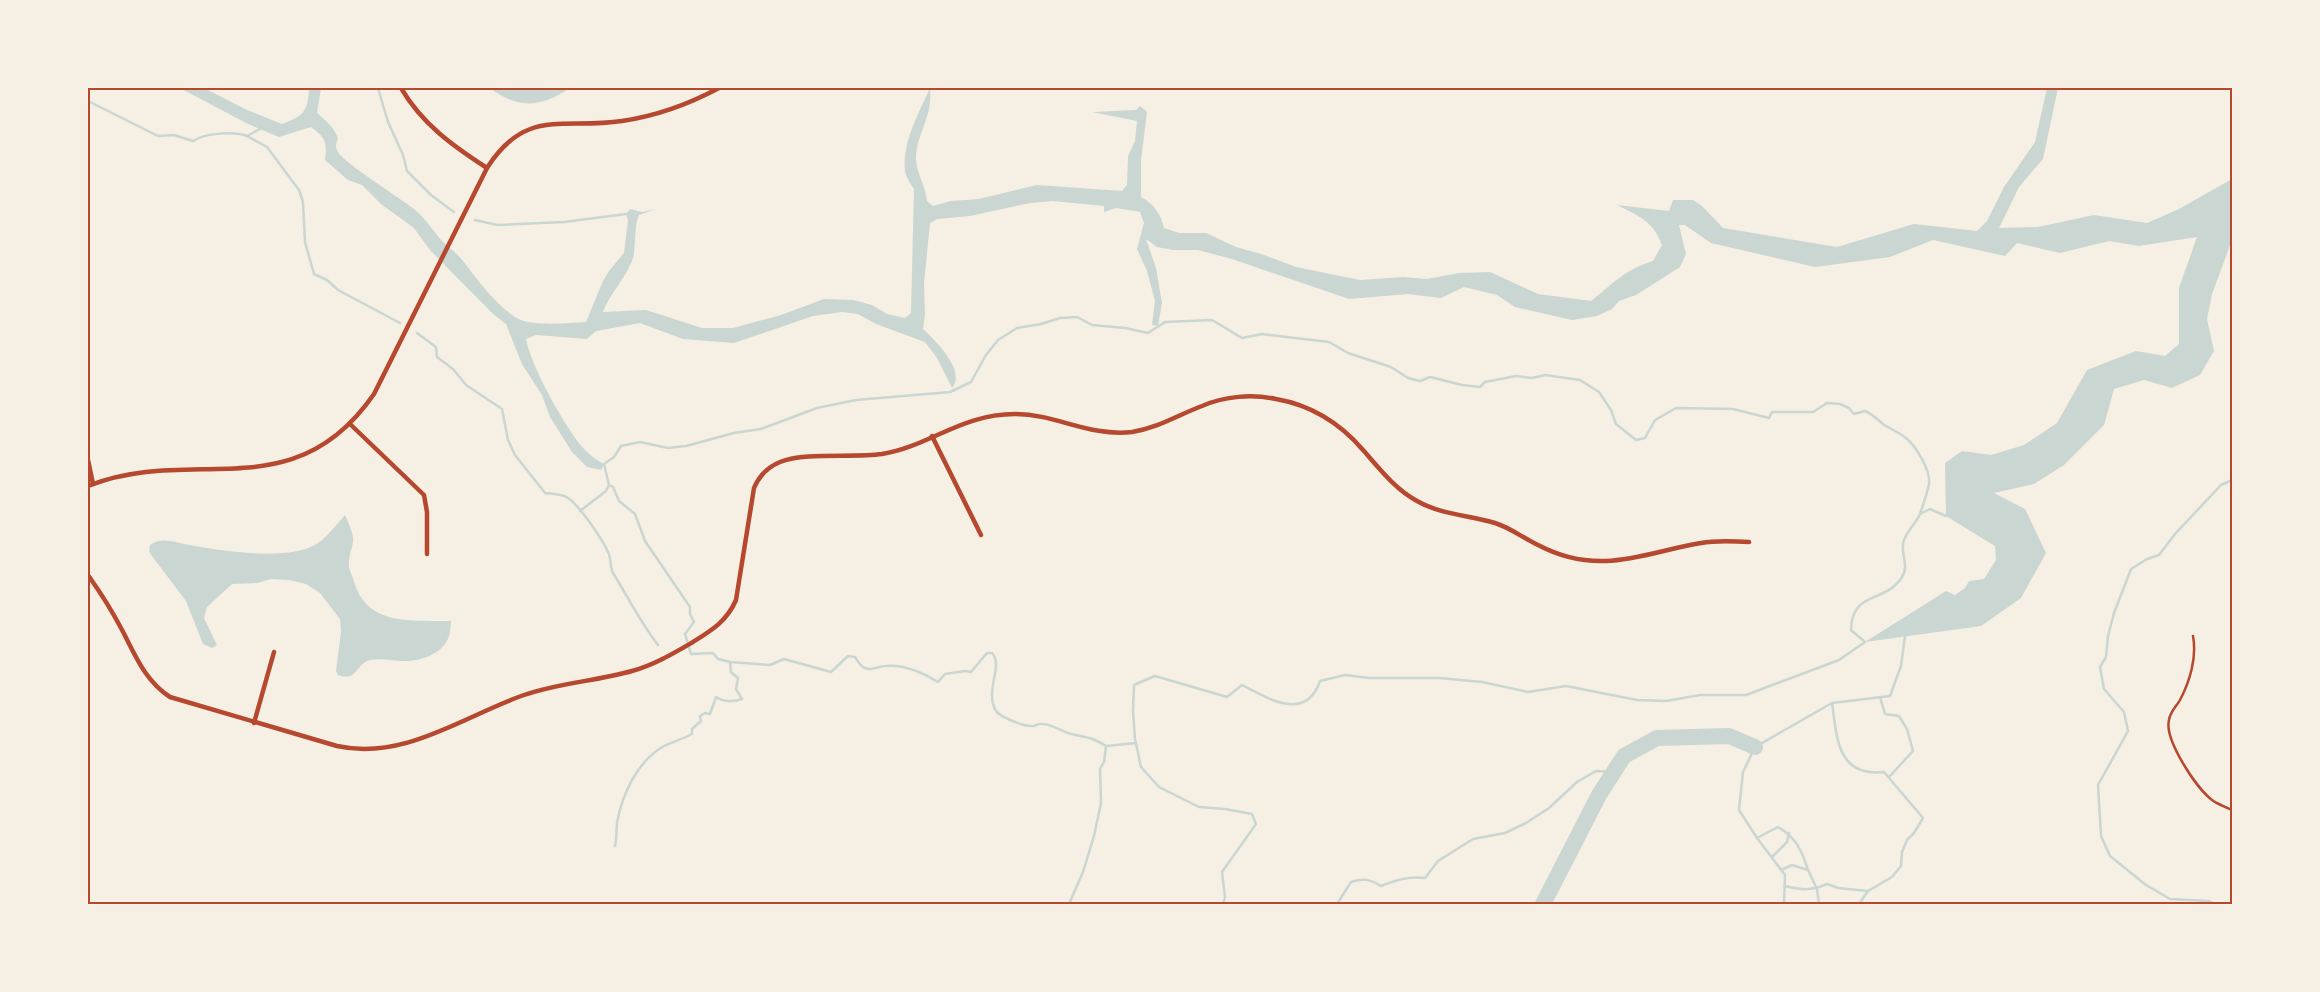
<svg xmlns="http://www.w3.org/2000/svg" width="2320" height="992" font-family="'Work Sans',sans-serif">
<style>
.water{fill:#c9d6d2}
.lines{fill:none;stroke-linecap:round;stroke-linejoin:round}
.stream{stroke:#c9d6d2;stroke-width:2.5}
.river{stroke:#c9d6d2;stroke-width:16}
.service{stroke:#b5482f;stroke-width:2.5}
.minor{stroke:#b5482f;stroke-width:4.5}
.neatline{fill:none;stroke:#b5482f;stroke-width:2}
</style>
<rect width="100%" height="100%" fill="#f6efe4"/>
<g class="water">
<path d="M180,88h24l43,22 35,14c22,-8 26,-13 27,-36h12l-4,25c10,8 16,14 21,25 -2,6 -3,9 0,14 5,10 62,46 76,57 11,9 18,20 27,31 7,7 16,13 22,21 14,18 37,50 58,59 15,6 48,3 65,2l17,-41 6,-10 15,-18 4,-32 -2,-7 4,-5 12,3 14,-3 -17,6c-6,14 -2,31 -7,46 -7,18 -22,32 -29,51l43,-2 56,18h31l48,-13 43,-16 29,1 19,5 15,9 18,4 6,-5 3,-124c-3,-5 -8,-11 -9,-18 -3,-29 14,-58 25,-83 3,28 -12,43 -14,68 -1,15 10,30 11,45l6,5 18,-5 28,-2 58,-14 85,6 5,-6 1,-29 7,-15 2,-20 -45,-9 44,-2 4,-4 7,6 -6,48v37c12,6 20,17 23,31l15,5h27l30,14 25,7 35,13 64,13 43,-3 24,2 32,-6 31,-1 48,22 53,7c23,-18 33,-31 62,-40l9,-16c-9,-24 -23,-29 -45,-40l52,6 4,-11h20l9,6 21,22 114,19 77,-23 63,7 10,-10 17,-34 31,-45 12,-54h11l-15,71 -24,28 -20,41 39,-1 56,-12 53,8 32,-14 53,-30v61l-20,54 -5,25 7,32 -14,24 -28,13 -28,-8 -30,9 -10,36 -40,40 -30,19 -40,9 31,16 21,44 -25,45 -40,28 -116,16 81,-51 9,4 10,-7 4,-7 15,-2 12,-19 -1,-14 -49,-30 -1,-53 17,-12 29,4 33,-10 33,-22 30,-53 49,-19 29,5 14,-12v-56l18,-51 -58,9 -30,-5 -49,12 -43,-10 -12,13 -72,-16 -43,17 -75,10 -104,-24 -26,-18h-6l7,29 -6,13 -44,28 -17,6 -7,8 -15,7 -25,4 -57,-13 -18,-12 -33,-8 -23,11 -33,-4 -59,5 -117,-40 -34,-9h-25l-16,-3 -11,-8 10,29 6,35 -4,23 -6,-1 3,-24 -8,-30 -10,-22 7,-26 -4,-11 -24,-4 -12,4v-6l-51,-5 -23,2 -60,13 -33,3 -7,4 -6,60 1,32 -2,14c11,10 44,42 29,59l-15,-30 -12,-16 -49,-18 -18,-10 -16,-2 -29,4 -79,27 -51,-4 -43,-16 -44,8 -9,8 -51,-4 -10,4c5,27 35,80 52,103 7,9 16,17 26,22l-3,6 -14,-3 -15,-15 -22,-35 -8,-22 -20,-31 -16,-40 -13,-10 -63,-64 -16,-22 -33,-24 -19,-19 -14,-5 -23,-20c2,-18 1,-22 -14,-33l-32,10 -33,-14z"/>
<path d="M490,88h80c-29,19 -51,22 -80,0z"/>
<path d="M345,515c3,7 9,19 8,26 -1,9 -5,16 -4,26 1,5 4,10 5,15 14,45 58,38 97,39 0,5 -1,10 -2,15 -6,19 -31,26 -48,25 -12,-1 -19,-3 -31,-1 -15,4 -12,22 -32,15l-2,-4 5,-39 -1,-13 -20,-26 -14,-9 -17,-4 -18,-1 -14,4 -25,1 -25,23 -3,11 13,27 -5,3 -9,-4 -17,-43 -37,-49 1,-7c13,-9 25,-2 40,0 32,6 101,17 128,-2 10,-7 19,-19 27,-28z"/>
</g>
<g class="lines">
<g class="stream">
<polyline points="378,88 388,122 403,155 407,171 431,195 454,212"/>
<path d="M88,101l70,35 16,-1 19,6c11,-8 42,-10 54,-5l15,-8"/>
<polyline points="247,136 267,147 299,190 303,202 305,242 314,274 327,280 338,290 400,323"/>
<polyline points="475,220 497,225 564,222 626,214"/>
<path d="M417,333l19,14 1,10 16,12 13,16 36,24 6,31 7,15 30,38c7,1 17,1 23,5 12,8 35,42 41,56 2,6 1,13 4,19 15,24 27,49 45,72"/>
<polyline points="580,511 606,491 609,485"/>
<polyline points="1920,514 1930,509 1946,516"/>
<polyline points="1880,697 1885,714 1899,716 1907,729 1913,751 1889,777"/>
<path d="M1832,703c5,35 5,74 52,69l39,46 -9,15 -7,7 -5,12 -1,14 -9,11 -24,14 -9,13"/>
<polyline points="1106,746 1136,743"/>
<path d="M1757,838l21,-11c18,10 24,24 30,43"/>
<path d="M615,846c2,-8 1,-15 2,-23 5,-28 20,-62 47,-77 8,-4 19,-7 28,-12v-5l9,-8 -1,-5 5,-3 5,1 6,-17c7,5 19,5 26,2l-6,-10 2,-11 -7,-6 -1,-10"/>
<polyline points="1772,857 1787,842 1789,833"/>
<polyline points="1781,870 1792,865 1808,870 1817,889 1819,904"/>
<path d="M1785,886c16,4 27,5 42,-2l11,4 30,3"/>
<path d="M1069,904l14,-32 11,-36 7,-33 -1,-34 4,-7 2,-16c-16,-10 -19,-8 -35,-12 -10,-3 -19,-10 -29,-10 -4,-1 -8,3 -11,2 -8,0 -31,-9 -35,-15 -12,-21 8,-45 -4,-58h-5l-16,19 -6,-1 -20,3 -7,8c-14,-9 -35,-18 -52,-16 -8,0 -15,6 -23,1 -3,-2 -6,-7 -8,-10l-7,-1 -17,16 -47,-13 -14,6 -40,-3 -12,-3 -5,-6 -22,1 -6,-20 9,-12 -4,-8v-7l-45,-66 -10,-27 -16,-13 -6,-14 -4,-2 -5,-21 10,-7 7,-11 19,-4 28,6 18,-2 48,-13 27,-4 56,-21 39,-8 94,-8 21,-10 15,-27 12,-15 19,-12 24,-4 19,-6 17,-1 15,8 33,3 23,5 17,-11 47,-2 30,18 20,-4 67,8 19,11 43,14 17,11 12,3 10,-4 32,8 18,2 5,-5 31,-6 16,2 13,-3 35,5 19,12 12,18 5,14 20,16 9,-2 10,-18 21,-12 57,1 36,9 3,-6h41l14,-9 13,1 9,4 5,6 11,-3c7,3 12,8 18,13 7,5 16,8 23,14 10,8 25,33 23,46 -2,10 -6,21 -9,30 -4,9 -12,16 -16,26 -5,11 6,25 -2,37 -17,27 -50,13 -51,53l14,12 -26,18 -93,35h-46l-34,6 -29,-1 -71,-14 -38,6 -46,-10 -43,-4h-70l-24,-3 -25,6c-14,41 -51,18 -78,4l-15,12 -72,-21 -21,9 -1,26 2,28 6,28 18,20 40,20 26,2 27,5 4,10 -34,48 3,25 -2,7"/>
<path d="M1337,904l14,-22c12,-4 19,-3 30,4 15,-6 28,-10 44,-8l13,-17 35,-22 32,-6 21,-10 23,-15 28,-26 19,-11 18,1"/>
<polyline points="1784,904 1785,875 1757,838 1739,810 1743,772 1755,747 1832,703 1890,696 1901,666 1905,636"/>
<polyline points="2215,904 2208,901 2170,899 2146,885 2110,856 2101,836 2098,785 2128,731 2124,712 2104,689 2100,667 2106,657 2108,636 2114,613 2131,569 2147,559 2159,555 2175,534 2221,485 2232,480"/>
</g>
<polyline class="river" points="1543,904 1599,795 1624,756 1657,738 1729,736 1755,747"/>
<path class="service" d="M2193,636c4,21 -3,45 -13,64 -4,7 -10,12 -11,20 -5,19 27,68 43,80 5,4 14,7 20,10"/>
<g class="minor">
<path d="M401,88c21,36 52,58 86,80"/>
<polyline points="350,424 424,495 427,512 427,554"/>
<polyline points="932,436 981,535"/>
<polyline points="88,460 93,484"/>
<path d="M88,486c105,-42 205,25 286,-92l113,-226c39,-61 76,-38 135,-47 34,-5 67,-17 97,-33"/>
<path d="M88,575c12,17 23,34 33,53 14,26 23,52 49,69l167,49c67,15 127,-30 187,-51 35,-12 72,-14 108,-24 22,-6 42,-18 61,-29 19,-12 34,-21 43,-42l18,-112c5,-12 14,-21 26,-26 25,-10 73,-4 102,-8 48,-8 79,-40 133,-40 41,0 74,23 117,18 26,-4 46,-17 70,-26 23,-10 50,-12 74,-7 34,6 64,24 87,51 17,19 31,38 54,51 25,14 51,14 78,22 16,5 28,15 43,22 21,11 44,17 68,16 32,-1 63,-13 95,-18 16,-3 32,-2 48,-1"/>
<polyline points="254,723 274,652"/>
</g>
</g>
<rect width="2320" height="992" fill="none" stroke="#f6efe4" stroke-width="178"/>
<rect x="89" y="89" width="2142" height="814" class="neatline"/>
</svg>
